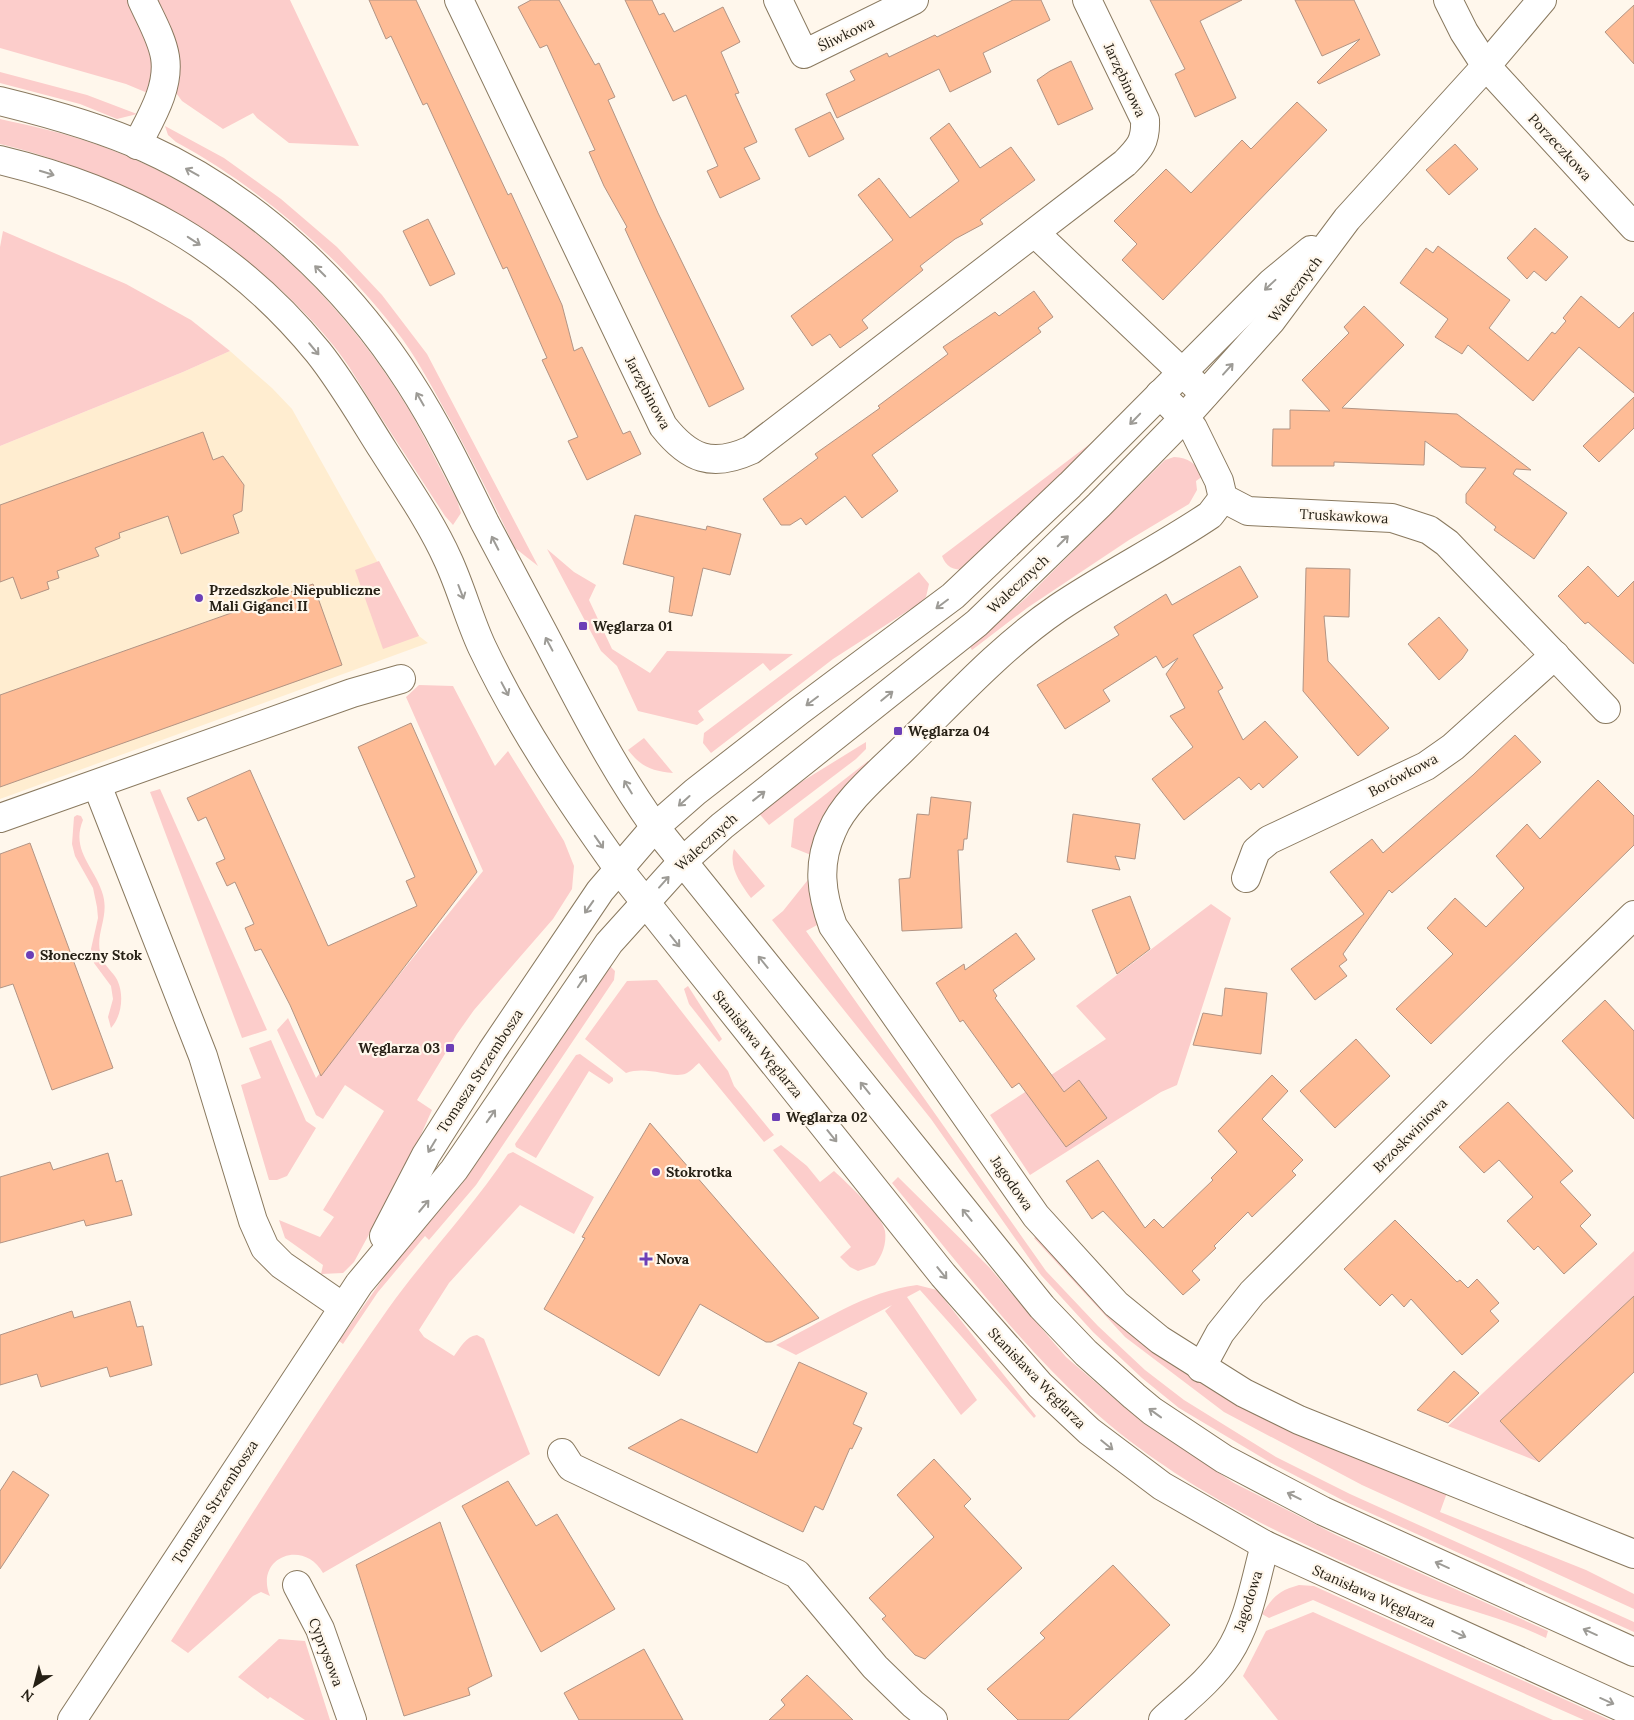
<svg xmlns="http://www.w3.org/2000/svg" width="1634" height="1720" font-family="Lora,serif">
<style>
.built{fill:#ffedd0}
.green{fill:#fccdcb}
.building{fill:#febc96;stroke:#b29484}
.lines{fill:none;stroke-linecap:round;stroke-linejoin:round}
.street-casing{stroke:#89795f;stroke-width:30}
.secondary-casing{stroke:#89795f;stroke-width:30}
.street{stroke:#fff;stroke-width:28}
.secondary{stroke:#fff;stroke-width:28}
.oneway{stroke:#9d9b96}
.poi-dot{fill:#6c3fb7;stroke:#fff7ec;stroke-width:2}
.labels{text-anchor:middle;stroke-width:4.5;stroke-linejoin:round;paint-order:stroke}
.street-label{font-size:14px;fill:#262015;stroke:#fff7ec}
.poi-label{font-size:14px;font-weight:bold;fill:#262015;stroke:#fff7ec;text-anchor:start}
</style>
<rect width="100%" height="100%" fill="#fff7ec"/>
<polygon class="built" points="230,351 272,388 292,409 419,636 428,643 0,799 0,446 183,372"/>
<g class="green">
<polygon points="0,0 290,0 359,146 289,143 257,118 253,113 223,129 182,101 153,62 155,74 150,94 126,84 0,48"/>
<polygon points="0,72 87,95 137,114 117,119 80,104 0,83"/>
<path d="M0,119c32,7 64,14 95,25 133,45 243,148 314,266 17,29 32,61 48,90l4,13 -8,12 -8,-9c-24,-37 -48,-74 -72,-111 -13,-20 -25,-42 -40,-60 -84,-103 -206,-170 -333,-201z"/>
<path d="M165,126l59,32 57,41 56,48 45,48 45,59 111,212 -23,-18c-20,-42 -41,-84 -63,-125 -18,-32 -35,-66 -58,-95 -58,-74 -135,-141 -218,-186l-8,-7z"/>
<polygon points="3,231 126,284 191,320 230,351 183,372 0,446 0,247"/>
<path d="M1095,440l3,2 -133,128c-12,0 -19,-3 -23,-14z"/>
<path d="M1174,457c15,1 21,6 29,19l-7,5 1,9 -8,14 -60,36 -102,68 -55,42 -2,-3 57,-50 138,-137z"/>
<polygon points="547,549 574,572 596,585 589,600 612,649 650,673 667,651 793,654 770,671 763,663 698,711 704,720 697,725 638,711 617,666 601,651"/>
<polygon points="379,561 419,636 383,649 355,570"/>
<polygon points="919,572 929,584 926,597 920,603 833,659 711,753 703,743 704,733"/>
<polygon points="419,685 453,686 495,766 508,751 564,841 574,866 572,889 553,919 474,1010 457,1034 417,1100 432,1110 411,1157 354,1262 343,1273 321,1274 323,1265 285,1238 279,1220 320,1237 334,1217 323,1210 384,1111 345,1085 323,1119 316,1115 277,1030 288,1018 316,1078 483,871 406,697"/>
<path d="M644,738l29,35c-21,-2 -32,-6 -45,-23z"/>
<polygon points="866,742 866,749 856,759 769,825 756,810"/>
<polygon points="868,761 870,763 811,855 791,847 794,819"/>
<polygon points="160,789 267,1030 242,1038 150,792"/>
<path d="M77,815l4,1 2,4c-13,31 13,48 20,75 6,22 -7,37 -3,57 1,10 8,15 14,23 11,14 9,40 -3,53l-3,-11 5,-18 -2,-13 -17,-23 -3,-14 7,-31 -1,-11 -4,-19 -18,-32 -3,-12 2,-27z"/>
<path d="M734,849l31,37 -14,12c-10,-14 -23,-31 -17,-49z"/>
<polygon points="811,876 819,924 806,931 1046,1271 1098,1326 1145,1370 1184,1400 1276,1457 1350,1494 1634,1622 1634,1632 1348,1503 1273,1464 1179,1408 1142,1378 1093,1332 1041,1275 931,1119 772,920 783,911"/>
<polygon points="1211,904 1231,918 1177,1085 1161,1092 1030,1175 990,1115 1106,1039 1076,1006"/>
<polygon points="610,966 615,971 614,980 476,1185 429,1240 425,1236 378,1292 343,1344 339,1341 389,1270 465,1180"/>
<path d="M657,980l71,91 6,15 40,49 -10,7 -65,-79c-4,3 -8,8 -12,10 -14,7 -38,-8 -61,0l-41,-34 42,-58z"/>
<polygon points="688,986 722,1039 719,1042 689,1004 684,989"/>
<polygon points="271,1040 306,1121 316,1128 287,1176 277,1180 269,1180 241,1085 261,1078 249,1048"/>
<polygon points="580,1054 613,1078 613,1081 609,1084 589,1071 536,1158 516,1147 515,1144 576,1055"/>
<path d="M781,1145l26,21 13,16 14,-11c13,12 48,44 51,60 2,12 -3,25 -10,34l-17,6 -8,-4 -10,-10 11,-10 -78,-97z"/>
<path d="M513,1152l81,45 -20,37 -54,-29 -71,78 -30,47 5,7 30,19c7,-9 11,-19 23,-21l7,4 46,115 -207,119c-20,-35 -69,-15 -53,23l-9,-4 -8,4 -65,57 -17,-12c71,-111 141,-224 217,-332 38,-53 83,-100 120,-155z"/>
<path d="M898,1177l91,90 77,90 77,66 91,60 102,52 212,96 -2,7c-45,-22 -93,-31 -139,-49 -46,-18 -93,-40 -138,-62 -63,-32 -127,-72 -180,-120 -73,-67 -134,-148 -197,-224z"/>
<polygon points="1038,1235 1106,1308 1448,1490 1440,1512 1586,1570 1634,1594 1634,1609 1362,1485 1224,1412 1125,1337 1034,1238"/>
<polygon points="1634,1251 1634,1296 1501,1421 1539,1462 1448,1426"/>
<path d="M917,1285l20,5 99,126 -2,2 -114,-128 -13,7 70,103 -16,15 -76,-104 7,-6 -96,50 -20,-10c44,-22 90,-54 141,-60z"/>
<path d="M1299,1585l15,1 296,134h-26l-271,-120 -44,18 -7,-4c12,-18 16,-23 37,-29z"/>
<polygon points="1313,1612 1553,1720 1278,1720 1243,1676 1266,1631"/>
<polygon points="279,1639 305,1641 330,1720 305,1720 270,1697 268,1699 238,1677"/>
</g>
<g class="building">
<polygon points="369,0 416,0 508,195 511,193 528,230 562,305 574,351 582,347 623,434 630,431 641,454 587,480 568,441 578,437 542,360 547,358 507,267 503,269 427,103 423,105 391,36 386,39"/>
<polygon points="531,0 559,0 595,65 599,63 615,97 608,100 658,213 744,389 709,407 642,266 625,229 627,227 604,186 589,152 595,150 547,45 540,48 518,7"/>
<polygon points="625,0 652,0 659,15 664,13 674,32 723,7 740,42 721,52 739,93 735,94 757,142 744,148 760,179 720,198 707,171 718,166 686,95 673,101"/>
<polygon points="1013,0 1041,0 1050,20 983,53 991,72 950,92 939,69 837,118 826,94 855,80 850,71 887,53 889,57 935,35 937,37"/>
<polygon points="1150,0 1242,0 1200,21 1236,98 1195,117 1175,74 1185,69"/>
<polygon points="1295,0 1354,0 1380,55 1319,84 1317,82 1360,39 1322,56"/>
<polygon points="1634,5 1634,64 1605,32"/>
<polygon points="1071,61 1093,109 1058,125 1037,80 1050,71"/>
<polygon points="1297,102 1327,130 1163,300 1122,260 1137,244 1114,221 1166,169 1191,193 1242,140 1251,149"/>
<polygon points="830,112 844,139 809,157 795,129"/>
<polygon points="949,123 980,168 1011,147 1035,180 980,220 983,224 955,239 920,266 923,270 862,320 868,328 840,348 830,334 812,346 791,316 893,240 858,195 879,178 910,218 959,181 930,138"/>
<polygon points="1455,144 1478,169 1449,195 1426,170"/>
<polygon points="428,219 455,274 430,286 403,231"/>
<polygon points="1535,228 1568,257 1546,281 1534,271 1527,279 1507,258"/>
<polygon points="1438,246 1510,300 1489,328 1528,361 1552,332 1555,334 1566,321 1563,318 1581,296 1619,328 1634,312 1634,393 1579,347 1533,401 1468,345 1462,354 1435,337 1448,319 1400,283 1426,248 1433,253"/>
<polygon points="1034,291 1053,317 1038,328 1041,332 872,455 898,491 862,518 845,496 806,525 801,518 790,525 781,525 763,499 818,458 815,454 880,408 878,406 948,354 943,347 995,312 999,316"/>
<polygon points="1364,306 1404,345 1342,408 1457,414 1531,470 1516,469 1513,474 1567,513 1534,559 1494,530 1496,527 1466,503 1466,494 1486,468 1461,467 1425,441 1424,465 1334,462 1334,466 1272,466 1273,429 1290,429 1290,410 1330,411 1302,380 1349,333 1344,327"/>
<polygon points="1634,397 1634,428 1599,462 1583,446"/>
<polygon points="203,432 213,460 223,456 244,485 242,511 233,515 239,533 181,554 168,516 119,533 120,538 95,548 99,556 57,571 59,578 47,582 49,589 21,599 13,577 0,582 0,505"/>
<polygon points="635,515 706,530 707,526 741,534 730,575 703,568 692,616 669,612 674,577 623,564"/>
<polygon points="1240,566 1258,597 1193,635 1223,688 1218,691 1243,740 1265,721 1298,757 1263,788 1259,783 1251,790 1239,777 1184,820 1152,779 1193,747 1170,716 1185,708 1166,674 1178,658 1163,668 1156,656 1103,690 1110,701 1065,729 1037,685 1119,635 1114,627 1166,594 1172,605"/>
<polygon points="1588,566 1618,597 1634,581 1634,664 1588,622 1585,624 1558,596"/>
<polygon points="1306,568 1350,569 1349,617 1324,616 1328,661 1389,728 1358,756 1303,691"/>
<polygon points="313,584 342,665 0,787 0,695"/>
<polygon points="1439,617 1468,650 1462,659 1439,680 1408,644"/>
<polygon points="411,723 477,872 321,1076 290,1005 261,949 255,951 245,928 254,924 235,882 227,886 216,863 225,859 206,817 198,821 187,798 250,770 328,946 417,906 406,881 415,877 358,747"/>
<polygon points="1515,735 1541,762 1392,893 1389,890 1343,954 1347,960 1339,966 1347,976 1315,1000 1291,969 1364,914 1330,872 1372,839 1383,853 1473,775"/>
<polygon points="1598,780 1634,816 1634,845 1431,1044 1396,1009 1453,954 1427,928 1455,898 1486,927 1524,888 1496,856 1527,824 1540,839"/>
<polygon points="931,797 971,802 967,839 964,839 963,850 958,850 962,928 902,931 899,879 910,878 917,814 929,815"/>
<polygon points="1073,814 1140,824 1135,859 1115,856 1120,870 1067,862"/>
<polygon points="30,843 113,1068 52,1090 13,984 0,988 0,854"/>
<polygon points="1130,896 1150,949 1117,974 1092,910"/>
<polygon points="1016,933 1035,959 993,990 997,996 995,998 1064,1092 1079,1080 1107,1118 1066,1147 1019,1083 1012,1088 963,1020 960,1022 936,983 964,964 965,970"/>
<polygon points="1225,988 1267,993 1261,1054 1193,1045 1203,1013 1222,1016"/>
<polygon points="1605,1000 1634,1031 1634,1119 1562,1041"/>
<polygon points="1356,1039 1390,1076 1335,1128 1300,1091"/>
<polygon points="1272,1075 1288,1091 1262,1119 1303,1160 1292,1171 1296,1175 1252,1217 1248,1212 1214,1246 1216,1248 1192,1271 1200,1280 1183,1295 1103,1211 1092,1219 1066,1181 1098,1160 1145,1228 1154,1219 1163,1228 1213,1180 1211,1178 1237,1152 1218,1131"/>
<polygon points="1508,1102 1573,1171 1560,1182 1591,1215 1580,1226 1597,1244 1564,1274 1538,1246 1534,1250 1507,1221 1533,1197 1499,1160 1484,1173 1459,1147"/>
<polygon points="650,1123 819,1318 771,1342 766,1342 700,1304 659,1376 544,1309 585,1238 582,1237"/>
<polygon points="108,1153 116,1182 122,1180 132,1215 86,1226 84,1220 0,1243 0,1177 50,1162 53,1170"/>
<polygon points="1395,1220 1457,1282 1460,1280 1468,1288 1477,1279 1499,1303 1490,1311 1499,1321 1462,1355 1411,1299 1404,1307 1392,1294 1380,1306 1344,1269"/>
<polygon points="1634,1296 1634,1372 1539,1462 1500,1421"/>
<polygon points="130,1301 137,1327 143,1326 152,1365 110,1377 107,1367 41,1387 37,1374 0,1385 0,1335 72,1311 74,1318"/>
<polygon points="799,1362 867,1393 853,1424 862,1428 852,1449 850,1448 823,1510 815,1506 803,1532 628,1448 681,1419 757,1453"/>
<polygon points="1454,1371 1479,1393 1448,1423 1417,1410"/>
<polygon points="934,1459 971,1499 964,1506 1022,1568 925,1659 915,1655 882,1619 886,1616 869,1598 934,1537 897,1495"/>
<polygon points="13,1471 49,1495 0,1569 0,1491"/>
<polygon points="508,1481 536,1526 557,1514 615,1609 541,1652 462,1506"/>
<polygon points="440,1522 492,1676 468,1688 470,1695 404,1716 356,1565"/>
<polygon points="1113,1565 1170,1625 1068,1720 1018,1720 987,1689 1045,1638 1040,1633"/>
<polygon points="644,1649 683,1720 579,1720 564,1693"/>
<polygon points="807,1675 853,1720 769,1720 785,1705 781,1700"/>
</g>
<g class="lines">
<defs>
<g id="street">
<path d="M459,0l204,426c26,33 49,42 88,24l374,-287c15,-15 21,-22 20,-43l-58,-120"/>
<polyline points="778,0 804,54 914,0"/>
<polyline points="1448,0 1464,32 1486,66 1634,227"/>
<path d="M0,101c49,12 100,26 146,47 108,49 201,136 264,235 29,45 52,93 75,140 20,38 40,76 60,113 34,65 67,131 110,191"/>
<path d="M137,145c13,-26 33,-57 28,-88 -3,-19 -15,-39 -23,-57"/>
<path d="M0,160c129,31 233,88 318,192 24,30 44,65 65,98 22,35 48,72 65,110 13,28 21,59 34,87 37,78 86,151 136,221"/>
<polyline points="1035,233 1205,394"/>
<polyline points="1160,394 1193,428 1219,481 1223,498 1248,511 1392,518 1429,530 1447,543 1606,709"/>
<path d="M1223,498l-13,17c-49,33 -103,60 -152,93 -57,39 -105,92 -154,140 -23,23 -60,53 -72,83 -15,33 -11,62 1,95l203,290 80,88 44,36 84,53 55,27 335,134"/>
<polyline points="97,785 203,1056 253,1221 265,1248 282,1265 343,1307"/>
<polyline points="0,818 352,693 401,679"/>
<polyline points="1246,878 1256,851 1269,840 1426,766 1453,747 1555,655"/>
<polyline points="1201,1368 1220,1333 1252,1293 1498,1047 1634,915"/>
<polyline points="562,1453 571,1467 797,1574 875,1667 913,1704 933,1720"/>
<polyline points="297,1585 320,1629 352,1720"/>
<path d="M1163,1720c23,-21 48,-40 65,-66 21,-32 27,-73 37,-109"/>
</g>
<g id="secondary">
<polyline points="655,827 1042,1307 1086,1353 1134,1396 1152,1411 1224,1459 1323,1511 1634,1652"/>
<polyline points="618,868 943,1275 1040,1385 1089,1431 1162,1486 1265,1545 1634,1713"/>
<polyline points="384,1236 426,1155 492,1051 600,891 655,827 695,792 799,711 953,596 1070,485 1271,283 1311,250"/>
<polyline points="72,1720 359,1284 454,1170 609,943 682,862 722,826 977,623 1099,505 1184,418 1271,321 1347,219 1486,66 1542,0"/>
</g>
</defs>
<use href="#street" class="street-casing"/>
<use href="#secondary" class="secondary-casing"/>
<use href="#street" class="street"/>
<use href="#secondary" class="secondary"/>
</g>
<defs><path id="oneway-shaft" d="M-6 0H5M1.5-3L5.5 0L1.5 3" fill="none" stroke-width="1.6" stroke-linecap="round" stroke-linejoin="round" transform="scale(1.25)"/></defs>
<g class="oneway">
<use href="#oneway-shaft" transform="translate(192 172) rotate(-151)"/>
<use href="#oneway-shaft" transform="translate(47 173) rotate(17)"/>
<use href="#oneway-shaft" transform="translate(194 241) rotate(33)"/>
<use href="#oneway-shaft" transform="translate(320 271) rotate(-135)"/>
<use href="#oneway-shaft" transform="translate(1270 285) rotate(137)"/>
<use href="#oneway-shaft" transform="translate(314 349) rotate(50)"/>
<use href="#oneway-shaft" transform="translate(1228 369) rotate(-48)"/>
<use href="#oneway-shaft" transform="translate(420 399) rotate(-120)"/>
<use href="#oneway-shaft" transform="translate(1135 419) rotate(134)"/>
<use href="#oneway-shaft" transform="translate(1063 541) rotate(-45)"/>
<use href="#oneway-shaft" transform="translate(495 543) rotate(-117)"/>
<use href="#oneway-shaft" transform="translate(461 592) rotate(69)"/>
<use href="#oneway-shaft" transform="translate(942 604) rotate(143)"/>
<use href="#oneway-shaft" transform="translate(549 644) rotate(-118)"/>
<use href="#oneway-shaft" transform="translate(505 689) rotate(62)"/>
<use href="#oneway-shaft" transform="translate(887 696) rotate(-39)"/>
<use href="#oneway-shaft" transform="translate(812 701) rotate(143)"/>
<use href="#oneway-shaft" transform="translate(628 787) rotate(-121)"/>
<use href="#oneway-shaft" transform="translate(759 796) rotate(-38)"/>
<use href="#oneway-shaft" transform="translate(684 801) rotate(138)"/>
<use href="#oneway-shaft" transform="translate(599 842) rotate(55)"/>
<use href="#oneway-shaft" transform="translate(664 882) rotate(-48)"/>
<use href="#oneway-shaft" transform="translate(589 907) rotate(125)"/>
<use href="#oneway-shaft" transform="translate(675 941) rotate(51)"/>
<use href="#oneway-shaft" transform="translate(763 962) rotate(-129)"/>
<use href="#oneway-shaft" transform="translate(582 981) rotate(-56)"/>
<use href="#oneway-shaft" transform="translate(865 1088) rotate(-129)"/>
<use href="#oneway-shaft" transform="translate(491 1116) rotate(-55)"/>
<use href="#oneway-shaft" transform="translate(832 1136) rotate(51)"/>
<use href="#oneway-shaft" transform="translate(432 1146) rotate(121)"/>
<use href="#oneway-shaft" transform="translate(424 1206) rotate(-50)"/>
<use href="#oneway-shaft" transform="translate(967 1215) rotate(-129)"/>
<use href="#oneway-shaft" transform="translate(942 1273) rotate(51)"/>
<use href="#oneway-shaft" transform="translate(1155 1413) rotate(-144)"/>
<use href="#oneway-shaft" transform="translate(1107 1445) rotate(39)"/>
<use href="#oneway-shaft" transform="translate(1294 1496) rotate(-154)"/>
<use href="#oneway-shaft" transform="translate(1442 1565) rotate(-156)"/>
<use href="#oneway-shaft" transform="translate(1590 1632) rotate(-156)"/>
<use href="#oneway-shaft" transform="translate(1459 1634) rotate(24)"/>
<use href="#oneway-shaft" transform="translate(1607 1701) rotate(24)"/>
</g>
<g class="poi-dot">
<circle cx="199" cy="598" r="5"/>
<rect x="578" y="621" width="10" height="10" rx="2.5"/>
<rect x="893" y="726" width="10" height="10" rx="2.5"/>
<circle cx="30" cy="955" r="5"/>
<rect x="445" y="1043" width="10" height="10" rx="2.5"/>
<rect x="771" y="1112" width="10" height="10" rx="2.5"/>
<circle cx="656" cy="1172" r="5"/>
<path d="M643.5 1251.5h5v5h5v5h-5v5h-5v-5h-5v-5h5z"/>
</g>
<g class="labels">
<g class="street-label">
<text transform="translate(846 34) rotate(-26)" y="5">Śliwkowa</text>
<text transform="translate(1125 80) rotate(65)" y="5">Jarzębinowa</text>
<text transform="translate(1560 147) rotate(47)" y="5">Porzeczkowa</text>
<text transform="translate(1295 289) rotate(-53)" y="5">Walecznych</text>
<text transform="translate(648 393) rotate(62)" y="5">Jarzębinowa</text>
<text transform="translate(1344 516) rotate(3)" y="5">Truskawkowa</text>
<text transform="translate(1018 584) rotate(-43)" y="5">Walecznych</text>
<text transform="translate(1403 775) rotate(-28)" y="5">Borówkowa</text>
<text transform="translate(706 842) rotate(-42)" y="5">Walecznych</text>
<text transform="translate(758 1044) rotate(51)" y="5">Stanisława Węglarza</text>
<text transform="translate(480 1071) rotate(-57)" y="5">Tomasza Strzembosza</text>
<text transform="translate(1410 1135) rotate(-45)" y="5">Brzoskwiniowa</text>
<text transform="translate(1012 1183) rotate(55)" y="5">Jagodowa</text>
<text transform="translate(1037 1378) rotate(46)" y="5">Stanisława Węglarza</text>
<text transform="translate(215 1502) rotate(-57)" y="5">Tomasza Strzembosza</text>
<text transform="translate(1374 1596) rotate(24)" y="5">Stanisława Węglarza</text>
<text transform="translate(1248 1601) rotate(-72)" y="5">Jagodowa</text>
<text transform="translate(326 1652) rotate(69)" y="5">Cyprysowa</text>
</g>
<g class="poi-label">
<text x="209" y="595">Przedszkole Niepubliczne<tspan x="209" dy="16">Mali Giganci II</tspan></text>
<text x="593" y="631">Węglarza 01</text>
<text x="908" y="736">Węglarza 04</text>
<text x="40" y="960">Słoneczny Stok</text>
<text x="440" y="1053" text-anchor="end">Węglarza 03</text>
<text x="786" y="1122">Węglarza 02</text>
<text x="666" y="1177">Stokrotka</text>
<text x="656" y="1264">Nova</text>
</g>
</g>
<g transform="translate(35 1685) rotate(216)" stroke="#fff7ec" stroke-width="4" paint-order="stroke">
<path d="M0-4L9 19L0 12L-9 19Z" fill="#262015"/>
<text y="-8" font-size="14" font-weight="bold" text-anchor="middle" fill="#262015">N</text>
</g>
</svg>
